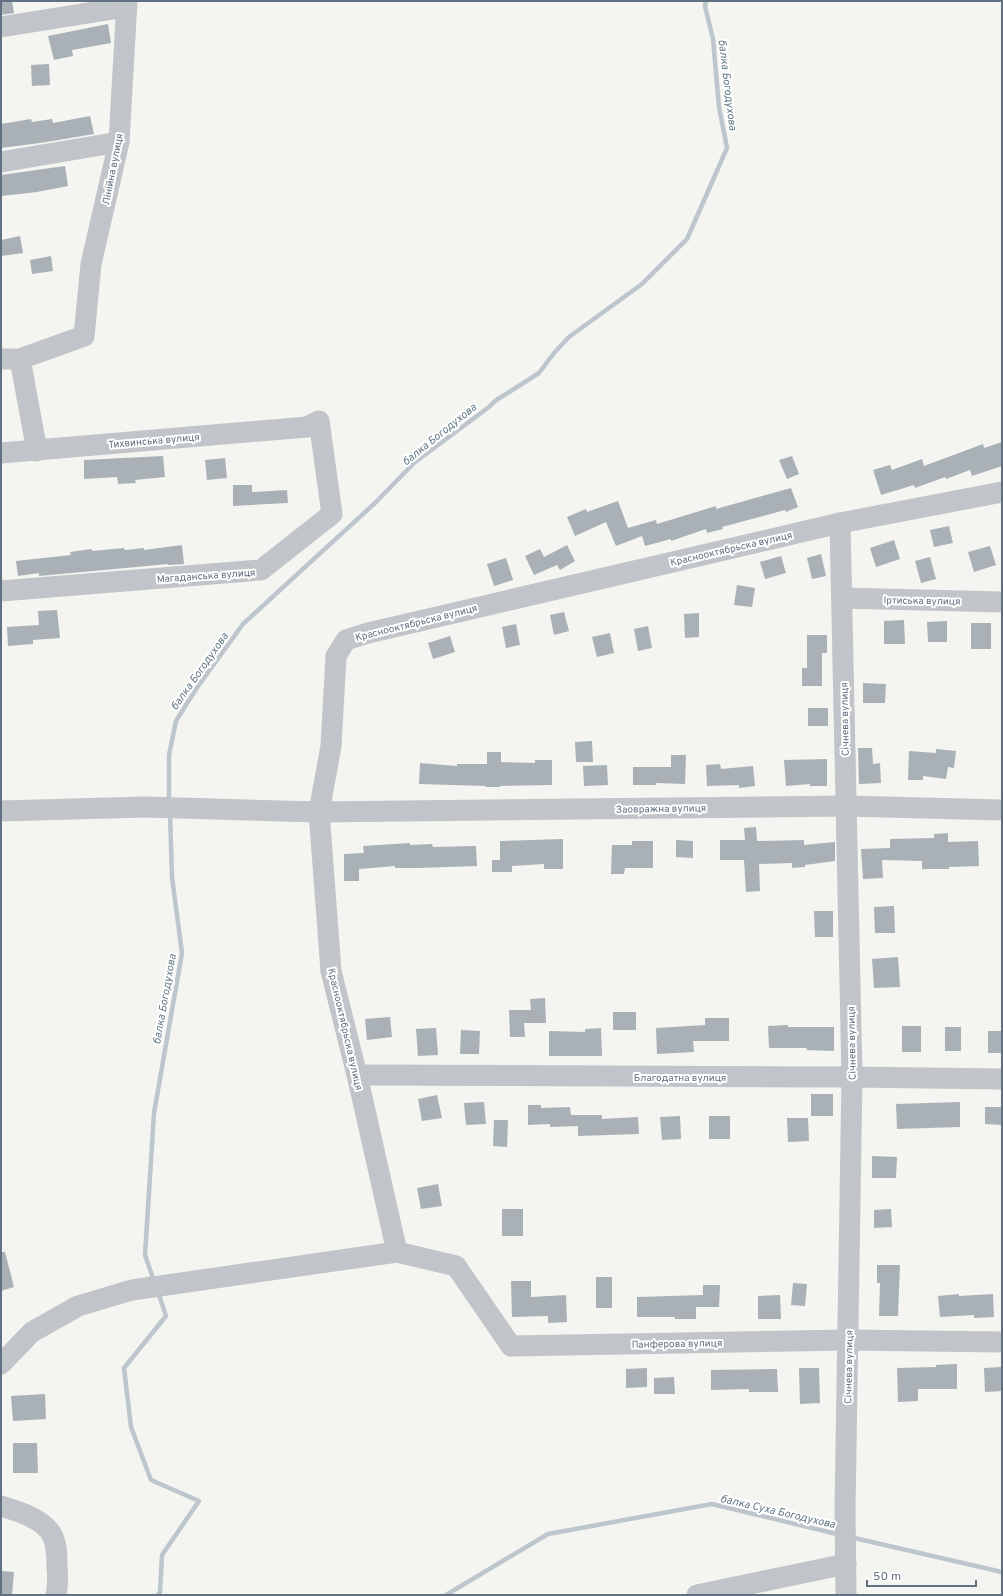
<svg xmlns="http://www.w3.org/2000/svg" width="1003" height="1596" font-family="Overpass,sans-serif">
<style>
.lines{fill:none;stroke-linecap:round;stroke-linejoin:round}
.stream{stroke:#bcc6cc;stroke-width:4.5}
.building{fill:#a9b1b7}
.minor{stroke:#c1c4c8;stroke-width:21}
.labels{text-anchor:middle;stroke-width:4;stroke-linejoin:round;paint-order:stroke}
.street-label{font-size:10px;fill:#627182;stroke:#fff}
.water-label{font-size:11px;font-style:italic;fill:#637a86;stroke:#fff}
</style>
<rect width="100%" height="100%" fill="#f4f4f0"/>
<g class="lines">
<g class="stream">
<polyline points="169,802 169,755 176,721 196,689 243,624 375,503 414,463 489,407 495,401 539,373 554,353 569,337 642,284 687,239 727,148 719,107 713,39 705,6 706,1"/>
<polyline points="154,1281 145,1255 154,1113 182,953 172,877 170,813"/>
<polyline points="158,1292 166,1316 124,1368 131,1427 151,1480 199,1501 162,1555 160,1592 158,1595"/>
<polyline points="850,1537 1002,1572"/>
<polyline points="446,1595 548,1534 712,1504 841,1535"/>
</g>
</g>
<g class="building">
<polygon points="1,1 12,1 14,13 1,15"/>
<polygon points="108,24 111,43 72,50 73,56 54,60 48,36"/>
<polygon points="49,64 50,85 32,86 31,65"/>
<polygon points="90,116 94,134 40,143 1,148 1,124 31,119 32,122 52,119 53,123"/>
<polygon points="65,166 68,186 37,192 1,196 1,175"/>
<polygon points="20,236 23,253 1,256 1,240"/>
<polygon points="51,256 53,271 32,274 30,260"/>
<polygon points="1002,442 1002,466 972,476 970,470 946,479 945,477 915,488 914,485 881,495 873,470 890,465 892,470 922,459 924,466 983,444 984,448"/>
<polygon points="163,456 165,477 135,480 136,483 118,484 117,477 84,479 84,460"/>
<polygon points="792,456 799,474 787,479 779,460"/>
<polygon points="225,458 227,478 207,480 205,460"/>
<polygon points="233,485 252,485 252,492 287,490 288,503 233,506"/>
<polygon points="791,488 798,507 786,512 785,510 722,527 723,529 707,533 706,529 671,541 671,539 645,546 642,536 616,546 606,522 575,536 567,517 586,509 587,512 618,501 628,528 656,520 657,524 716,506 716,509"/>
<polygon points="949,526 953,543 934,547 930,530"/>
<polygon points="894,540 900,559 876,567 870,548"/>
<polygon points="182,545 184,564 168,565 168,564 39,576 39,573 18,576 16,561 71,555 70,552 92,549 92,551 124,548 125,550 144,548 144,550"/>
<polygon points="567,545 575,561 560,570 557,565 534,575 525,556 540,549 544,557"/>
<polygon points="990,546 996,565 974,572 968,552"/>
<polygon points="821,554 826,576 812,579 807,558"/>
<polygon points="781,556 786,573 765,579 760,562"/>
<polygon points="930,557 936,579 921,583 915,561"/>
<polygon points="506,558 513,580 494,586 487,564"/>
<polygon points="737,585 755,588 752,607 734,605"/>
<polygon points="57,610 60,638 33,640 33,644 8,646 7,627 39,625 38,611"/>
<polygon points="564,612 569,631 554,635 550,615"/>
<polygon points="699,613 699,637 685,638 684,614"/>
<polygon points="904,620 905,644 884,644 884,621"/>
<polygon points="947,621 947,642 928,642 927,622"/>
<rect x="971" y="623" width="20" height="26"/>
<polygon points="516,624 520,645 506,648 502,627"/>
<polygon points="648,626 652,648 638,651 634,629"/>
<polygon points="610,633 614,653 597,657 592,637"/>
<polygon points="807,635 827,635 827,653 822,653 822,686 802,686 802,668 807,668"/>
<polygon points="450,636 455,652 433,659 428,643"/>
<polygon points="863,683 886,684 885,703 863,703"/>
<rect x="808" y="708" width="20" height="18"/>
<polygon points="592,741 593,762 576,762 575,742"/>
<polygon points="858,748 872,748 873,764 880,763 881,783 859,784"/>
<polygon points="936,749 956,751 954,768 948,767 946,779 923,776 923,780 908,780 909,751 936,753"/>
<polygon points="487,752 501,752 501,762 535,763 535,760 552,760 552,785 500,786 500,787 486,787 486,786 419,784 420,763 457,766 457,764 487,764"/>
<polygon points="671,755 686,755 685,784 656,783 656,785 633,785 633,767 671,767"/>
<polygon points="827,759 827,786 810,786 810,784 786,786 784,760"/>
<polygon points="720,764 721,769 753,766 755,786 739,788 739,785 707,786 706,765"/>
<polygon points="607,765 608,785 584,786 583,766"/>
<polygon points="756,827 757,841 804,840 804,845 835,842 835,861 805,865 805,867 792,868 792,863 759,864 760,891 746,892 744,860 720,860 720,840 745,840 744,828"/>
<polygon points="948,833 948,842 978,841 979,866 949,867 949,869 922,869 922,861 882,860 883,878 863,879 861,849 890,848 890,839 934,838 934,834"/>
<polygon points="563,839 563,869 544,869 544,864 512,866 512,872 492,872 492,860 500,860 500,841"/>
<polygon points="676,840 693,841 693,858 676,857"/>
<polygon points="632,841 653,841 653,868 625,868 624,874 611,874 612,845 632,845"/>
<polygon points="410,843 410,845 432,844 433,847 476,846 477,866 419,868 395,868 395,866 359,869 359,881 344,881 344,854 364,853 363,846"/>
<polygon points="894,906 895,933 875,933 874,907"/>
<polygon points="814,911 833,911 833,937 815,937"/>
<polygon points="898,957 900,987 874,988 872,959"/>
<polygon points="545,998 546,1023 524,1023 525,1037 510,1037 509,1010 531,1010 530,999"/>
<rect x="613" y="1012" width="23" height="18"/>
<polygon points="390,1017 392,1037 367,1040 365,1019"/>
<polygon points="705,1018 729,1018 729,1041 693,1041 694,1052 657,1054 656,1028 705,1025"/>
<polygon points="788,1025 788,1027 834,1027 834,1051 806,1050 807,1048 769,1048 768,1026"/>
<rect x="902" y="1026" width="19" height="26"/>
<rect x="945" y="1027" width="16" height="24"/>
<polygon points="436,1028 438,1055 418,1056 416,1029"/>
<polygon points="601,1028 602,1056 549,1056 549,1031 585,1032 585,1029"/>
<polygon points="461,1030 480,1031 479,1054 460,1054"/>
<rect x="988" y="1031" width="14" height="22"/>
<rect x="811" y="1094" width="22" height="22"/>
<polygon points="437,1095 442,1118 422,1121 418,1099"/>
<polygon points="484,1102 486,1124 466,1125 464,1103"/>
<polygon points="960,1102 960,1127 897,1129 896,1104"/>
<polygon points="528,1105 541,1105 541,1108 570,1107 571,1115 602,1115 602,1119 638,1117 639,1134 578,1136 578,1126 550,1127 550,1124 528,1125"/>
<polygon points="985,1107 1002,1107 1002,1125 985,1124"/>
<polygon points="680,1116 681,1139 662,1140 660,1117"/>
<rect x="709" y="1116" width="21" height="23"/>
<polygon points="787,1118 808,1118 809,1141 788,1142"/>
<polygon points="494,1120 508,1120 507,1147 493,1146"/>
<polygon points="872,1156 897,1157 896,1178 872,1178"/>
<polygon points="438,1184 442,1206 421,1209 417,1188"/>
<rect x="502" y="1209" width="21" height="27"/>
<polygon points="891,1209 892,1227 874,1228 874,1210"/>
<polygon points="1,1252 5,1252 14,1287 1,1291"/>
<polygon points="877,1265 900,1265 898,1316 879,1316 880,1283 877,1283"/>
<rect x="596" y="1277" width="16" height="31"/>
<polygon points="511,1281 531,1281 531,1297 566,1295 567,1322 548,1323 548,1316 512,1317"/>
<polygon points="793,1283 807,1284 805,1306 791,1305"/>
<polygon points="703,1285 720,1285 719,1307 696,1307 696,1319 675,1319 675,1317 637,1317 637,1297 703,1295"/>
<polygon points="959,1294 959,1296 993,1294 994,1317 974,1318 974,1315 940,1317 938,1296"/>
<polygon points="780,1295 781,1319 758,1319 758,1296"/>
<polygon points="957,1364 957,1389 918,1389 918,1401 898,1402 897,1368 936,1367 936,1365"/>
<polygon points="1001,1367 1002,1391 985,1392 984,1368"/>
<polygon points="647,1368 647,1387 626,1388 626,1369"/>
<polygon points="799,1368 819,1368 820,1403 800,1404"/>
<polygon points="777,1369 778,1392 749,1392 749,1389 711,1390 711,1370"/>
<polygon points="674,1377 675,1394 654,1394 654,1378"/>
<polygon points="45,1394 46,1419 13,1421 11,1396"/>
<polygon points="13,1443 37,1443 38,1473 13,1473"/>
<polygon points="1,1571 14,1572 12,1595 1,1595"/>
</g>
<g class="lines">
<g class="minor">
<polyline points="1,27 126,7"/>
<polyline points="1,162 119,142"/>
<polyline points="1,359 20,359 84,336 91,264 119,142 127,1"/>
<polyline points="20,359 37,451"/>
<polyline points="1,453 307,427 319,421 332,514 261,570 1,591"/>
<polyline points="840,523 852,1077 845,1510 846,1595"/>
<polyline points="842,598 1002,602"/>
<polyline points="1,811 145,807 319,812 846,806 1002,810"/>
<polyline points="357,1075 852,1077 1002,1079"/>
<polyline points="397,1252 357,1075 331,971 319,812 331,746 336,656 346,640 368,633 840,523 1002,492"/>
<polyline points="1,1364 32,1332 78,1306 132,1290 397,1252 456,1266 511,1346 848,1340 1002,1342"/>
<path d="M1,1506c17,5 44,13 52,31 4,9 4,20 4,30 1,10 1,19 -1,28"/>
<polyline points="697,1595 846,1564"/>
</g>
</g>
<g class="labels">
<g class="street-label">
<text transform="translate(112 169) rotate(-79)" y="4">Лінійна вулиця</text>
<text transform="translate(154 440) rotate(-5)" y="4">Тихвинська вулиця</text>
<text transform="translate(731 548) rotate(-13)" y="4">Краснооктябрьска вулиця</text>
<text transform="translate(206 575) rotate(-4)" y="4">Магаданська вулиця</text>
<text transform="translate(922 600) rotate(1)" y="4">Іртиська вулиця</text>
<text transform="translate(416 622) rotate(-14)" y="4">Краснооктябрьска вулиця</text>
<text transform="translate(844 719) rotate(-91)" y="4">Січнева вулиця</text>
<text transform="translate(661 808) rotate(-1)" y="4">Заовражна вулиця</text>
<text transform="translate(346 1029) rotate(77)" y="4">Краснооктябрьска вулиця</text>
<text transform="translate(851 1043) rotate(-91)" y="4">Січнева вулиця</text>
<text x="680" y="1081">Благодатна вулиця</text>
<text transform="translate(677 1343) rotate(-1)" y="4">Панферова вулиця</text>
<text transform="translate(848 1367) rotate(-89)" y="4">Січнева вулиця</text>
</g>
<g class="water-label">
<text transform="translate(728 85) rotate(83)" y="4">балка Богодухова</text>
<text transform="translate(439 434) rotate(-39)" y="4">балка Богодухова</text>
<text transform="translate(199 671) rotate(-55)" y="4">балка Богодухова</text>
<text transform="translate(164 999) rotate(-80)" y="4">балка Богодухова</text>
<text transform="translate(778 1511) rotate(13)" y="4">балка Суха Богодухова</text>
</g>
</g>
<rect width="1003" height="1596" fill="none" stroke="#627182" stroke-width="4"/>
<path d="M867 1580v6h109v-6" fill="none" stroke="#627182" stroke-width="2"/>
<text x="873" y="1580" font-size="12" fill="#627182" stroke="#ffffff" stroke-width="3" paint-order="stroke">50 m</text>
</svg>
